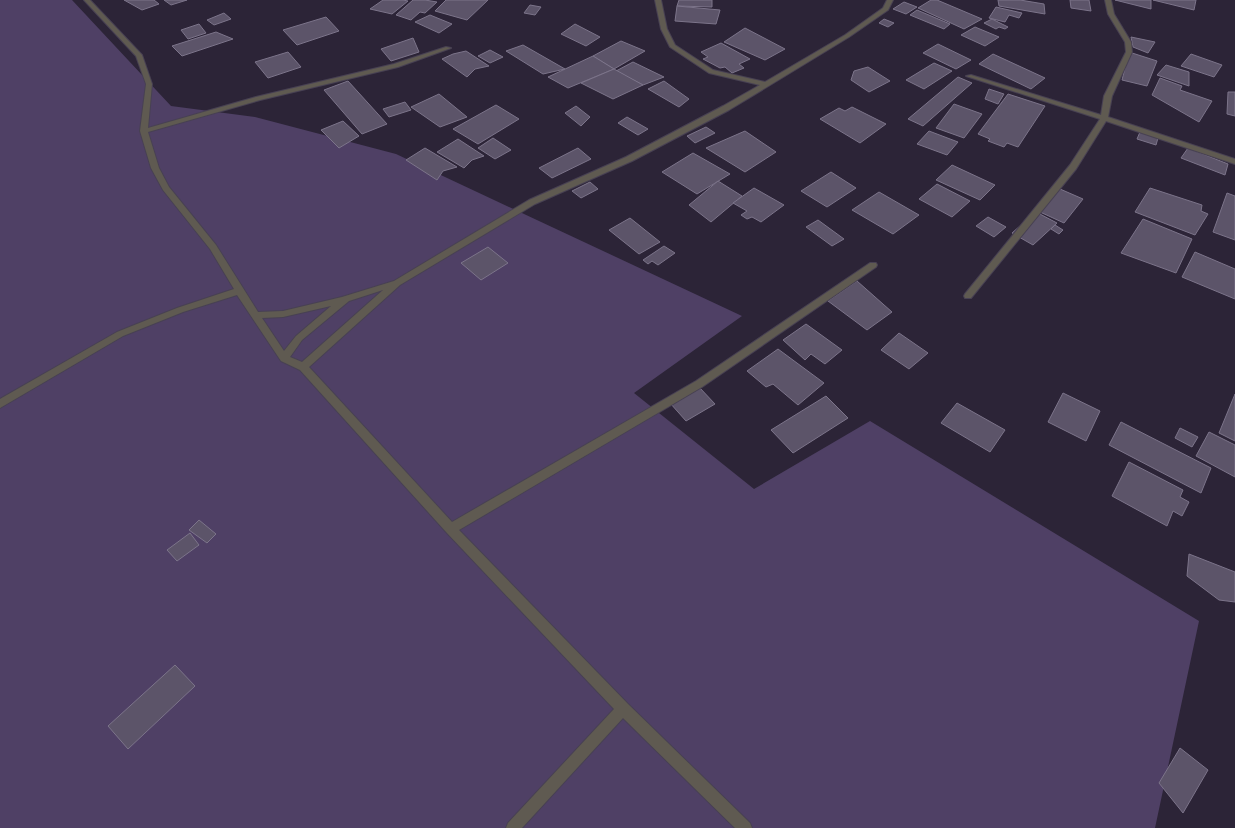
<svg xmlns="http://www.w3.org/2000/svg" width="1235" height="828" font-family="Quicksand,sans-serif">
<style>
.green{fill:#4f4065}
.building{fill:#5c5469;stroke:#7c748a}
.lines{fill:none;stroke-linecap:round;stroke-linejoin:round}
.minor-casing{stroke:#484153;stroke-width:2}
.minor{fill:#5f5a51;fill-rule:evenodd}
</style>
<rect width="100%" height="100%" fill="#2c2437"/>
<polygon class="green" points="0,0 72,0 171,106 255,117 396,154 742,316 634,393 754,489 870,421 1199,621 1155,828 0,828"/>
<g class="building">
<polygon points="124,0 154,0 159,4 142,10"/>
<polygon points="164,0 187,0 171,5"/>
<polygon points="383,0 403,0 408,1 392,14 370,9"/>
<polygon points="413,0 425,0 437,2 425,13 420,12 411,20 396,15"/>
<polygon points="446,0 488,0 467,20 435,11"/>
<polygon points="679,0 712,0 712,7 677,6"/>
<polygon points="931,0 937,0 982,19 964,29 918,8"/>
<polygon points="998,0 1020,0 1044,4 1045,14 999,6"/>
<polygon points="1070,0 1089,0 1091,11 1071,8"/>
<polygon points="1115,0 1151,0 1151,9"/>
<polygon points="1153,0 1196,0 1194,10"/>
<polygon points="904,2 917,7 906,14 893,9"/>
<polygon points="530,5 541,7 535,15 524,13"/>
<polygon points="677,6 720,10 716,24 675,21"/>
<polygon points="996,7 1022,13 1019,18 1009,15 1005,22 989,18"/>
<polygon points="917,10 950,24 944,29 910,15"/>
<polygon points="224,13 231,19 214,25 207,20"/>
<polygon points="430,15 452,24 439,33 415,22"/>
<polygon points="326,17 339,31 297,45 283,30"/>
<polygon points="884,19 894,23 888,27 879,23"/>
<polygon points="992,19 1008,27 1005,29 999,27 996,29 984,23"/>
<polygon points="199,24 206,33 188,39 181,30"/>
<polygon points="575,24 600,37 586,46 561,34"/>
<polygon points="975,27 999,37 985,46 961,35"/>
<polygon points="745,28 785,49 765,60 724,42"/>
<polygon points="216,32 233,39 182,56 172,46"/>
<polygon points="1131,37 1155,42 1148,53 1133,47"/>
<polygon points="413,38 419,52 391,61 381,49"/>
<polygon points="621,41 645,51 614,69 593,56"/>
<polygon points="721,43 750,59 739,64 744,68 732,73 725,67 720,68 703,59 708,57 701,52"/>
<polygon points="938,44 971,60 956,69 923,53"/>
<polygon points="523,45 565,69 543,74 506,51"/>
<polygon points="490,50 503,57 490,63 478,56"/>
<polygon points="466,51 489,66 475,69 467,77 442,59 453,54"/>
<polygon points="288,52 301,67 268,78 255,62"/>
<polygon points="1129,52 1157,61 1147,86 1122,80"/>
<polygon points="993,54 1045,78 1031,89 979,64"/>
<polygon points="1191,54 1222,65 1214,77 1181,66"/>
<polygon points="593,56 614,69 568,88 548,77"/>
<polygon points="633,62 664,77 643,85 616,71"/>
<polygon points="934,63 952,71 924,89 906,80"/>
<polygon points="1166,65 1189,72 1189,86 1157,75"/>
<polygon points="868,67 890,81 869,92 851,80 854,71"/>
<polygon points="614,69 643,85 613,99 581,83"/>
<polygon points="958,77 972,83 923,126 908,119"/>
<polygon points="1160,78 1182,86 1180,90 1212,101 1199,122 1152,95"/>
<polygon points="348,81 387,124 362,134 324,90"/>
<polygon points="664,81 689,99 679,107 648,89"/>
<polygon points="989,89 1004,94 998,104 985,99"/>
<polygon points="1228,92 1235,92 1235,116 1227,114"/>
<polygon points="439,94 467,117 440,127 411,107"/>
<polygon points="1008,94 1045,106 1018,147 1007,143 1004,147 988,141 990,139 978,134"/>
<polygon points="405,102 411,110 389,117 383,109"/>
<polygon points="954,104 982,114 964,138 936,128"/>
<polygon points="496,105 519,119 478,144 453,129"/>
<polygon points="576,106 590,117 581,126 565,113"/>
<polygon points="852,107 886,124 860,143 820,119 839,108 845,111"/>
<polygon points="627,117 648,129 638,135 618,123"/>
<polygon points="343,121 359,136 339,148 321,130"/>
<polygon points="706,127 715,133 695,143 687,136"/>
<polygon points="745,131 776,152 745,172 706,148"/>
<polygon points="929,131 958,142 947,155 917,144"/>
<polygon points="1140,132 1158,138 1156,145 1137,139"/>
<polygon points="493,138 511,150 495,159 478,148"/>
<polygon points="458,139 484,156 472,160 464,168 437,152"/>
<polygon points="425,148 457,167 443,171 437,180 406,160"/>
<polygon points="578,148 591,159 552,178 539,168"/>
<polygon points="1188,148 1228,164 1225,175 1181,158"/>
<polygon points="693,153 730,174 697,194 662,172"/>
<polygon points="952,165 995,185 980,200 936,180"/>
<polygon points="831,172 856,188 827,207 801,191"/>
<polygon points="718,181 742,196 711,222 689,205"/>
<polygon points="590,182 598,189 581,198 572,191"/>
<polygon points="937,184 970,201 952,217 919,199"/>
<polygon points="754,188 784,205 761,222 752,217 747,219 741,215 747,211 733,203"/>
<polygon points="1150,188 1202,205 1201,211 1208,214 1195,235 1135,212"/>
<polygon points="1060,189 1083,199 1064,223 1040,212"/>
<polygon points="879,192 919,215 893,234 852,210"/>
<polygon points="1227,193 1235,196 1235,240 1213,232"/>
<polygon points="1036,212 1057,223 1033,245 1012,233"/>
<polygon points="988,217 1006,227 994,237 976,226"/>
<polygon points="630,218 660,242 639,254 609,230"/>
<polygon points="1143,219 1192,239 1176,273 1121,253"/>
<polygon points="818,220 844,239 832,246 806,227"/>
<polygon points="1055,225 1063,230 1059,234 1051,229"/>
<polygon points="664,246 675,253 658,265 652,261 648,264 643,260"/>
<polygon points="488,247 508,263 481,280 461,263"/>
<polygon points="1195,252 1235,269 1235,299 1182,277"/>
<polygon points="857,281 892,312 867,330 828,301"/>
<polygon points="806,324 842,350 825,364 811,354 805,360 783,340"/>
<polygon points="899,333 928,353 909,369 881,350"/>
<polygon points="778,349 824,383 798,405 773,384 766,387 747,371"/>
<polygon points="699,387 715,404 686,421 670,403"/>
<polygon points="1063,393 1100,411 1086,441 1048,422"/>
<polygon points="1235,394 1235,441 1219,433"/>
<polygon points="826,396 848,418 793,453 771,430"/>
<polygon points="957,403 1005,430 990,452 941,423"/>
<polygon points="1121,422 1211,468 1201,493 1109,445"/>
<polygon points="1180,428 1198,437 1192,447 1175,438"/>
<polygon points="1209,432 1235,445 1235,477 1196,456"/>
<polygon points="1129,462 1183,490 1180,497 1189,502 1182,516 1173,511 1167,526 1112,496"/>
<polygon points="199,520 216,534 207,543 189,530"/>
<polygon points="190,533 199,545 177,561 167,550"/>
<polygon points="1189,554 1235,572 1235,602 1219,600 1187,576"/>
<polygon points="175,665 195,686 128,749 108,726"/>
<polygon points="1180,748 1208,770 1183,813 1159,783"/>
</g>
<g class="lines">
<defs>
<g id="minor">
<path d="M84,0h6l52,55 10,29 -4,44 108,-31 138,-33 52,-17 5,1 -53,19 -138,33 -112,32 11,36 10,19 47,58 42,67 25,-1 59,-14 52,-16 135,-81 97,-43 97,-51 37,-21 -51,-12 -39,-26 -9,-18 -6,-29h6l6,29 8,16 38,25 52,12 80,-47 38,-27 4,-8h6l-5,10 -39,27 -120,73 -97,51 -97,43 -135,81 -91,82 143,155 244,-141 174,-118h6l1,2 -1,2 -174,120 -243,143 169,174 122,119 2,5h-17l-112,-110 -101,110h-16l2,-5 106,-114 -167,-176 -147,-163 -19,-9 -44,-66 -54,17 -60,24 -123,72v-9l117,-67 60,-24 57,-19 -24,-40 -47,-59 -12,-22 -11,-37 6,-47 -10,-28zM383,290l-81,72 -12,-5 12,-17 47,-39zM331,306l-35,30 -12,15 -22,-33 21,-1z"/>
<polygon points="1105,0 1111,0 1114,14 1131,42 1132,52 1112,96 1108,117 1235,159 1235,164 1106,121 1076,169 971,298 965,298 964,296 965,294 1070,165 1100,119 966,76 971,75 1101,115 1104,96 1126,52 1125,42 1108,14"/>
</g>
</defs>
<use href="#minor" class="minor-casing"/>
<use href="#minor" class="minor"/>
</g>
</svg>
